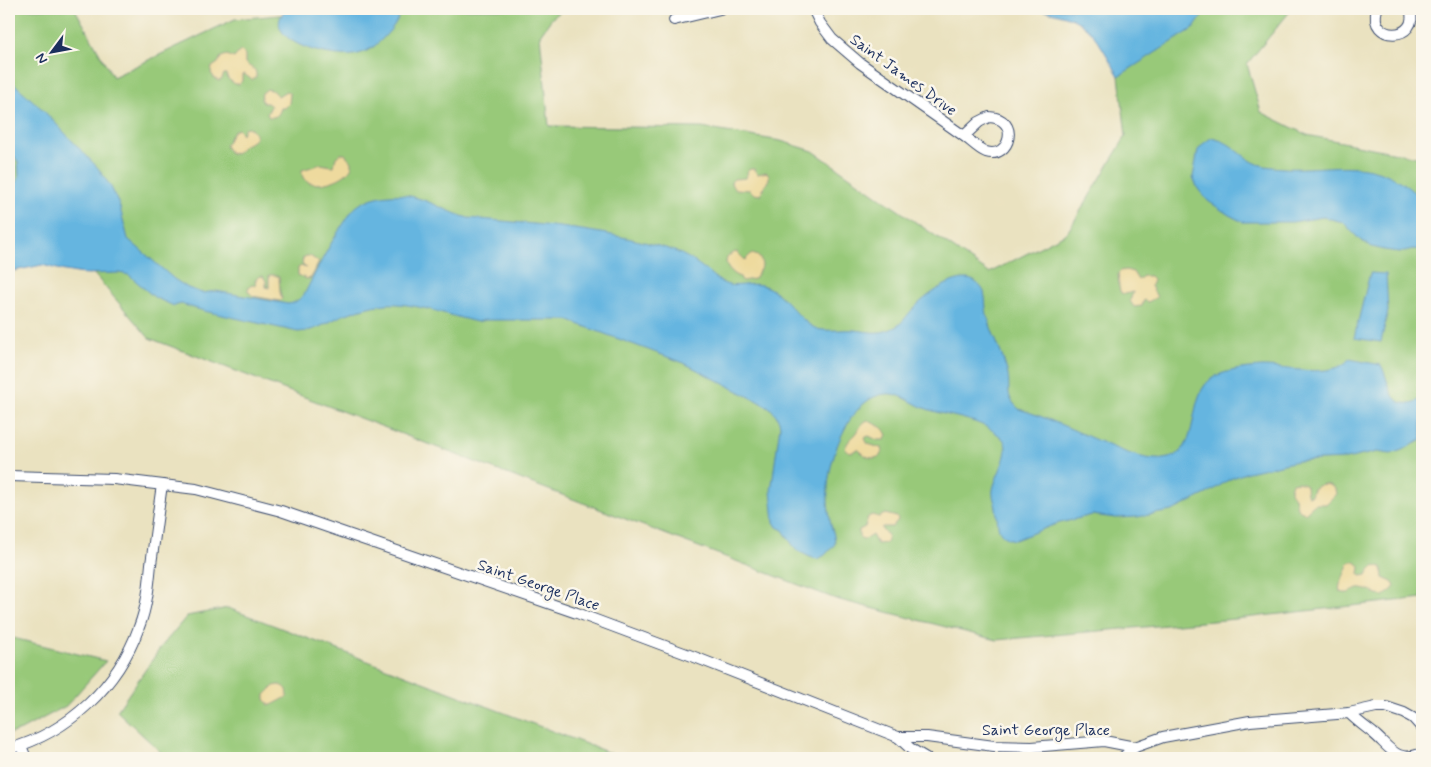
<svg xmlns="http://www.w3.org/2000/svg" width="1431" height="767" font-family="Mynerve,sans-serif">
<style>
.green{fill:#98c979;stroke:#5a7c6c}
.sand{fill:#eeda9e;stroke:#84847e}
.water{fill:#65b5e0;stroke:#40729f}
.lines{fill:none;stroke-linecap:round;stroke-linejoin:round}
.street-casing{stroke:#3a4a6d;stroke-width:12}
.street{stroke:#fff;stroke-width:10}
.labels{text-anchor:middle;stroke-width:5;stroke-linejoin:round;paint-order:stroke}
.street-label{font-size:16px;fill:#1b2f5e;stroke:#fbf7ec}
</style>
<rect width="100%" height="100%" fill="#fbf7ec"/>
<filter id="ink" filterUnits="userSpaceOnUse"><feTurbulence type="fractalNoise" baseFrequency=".02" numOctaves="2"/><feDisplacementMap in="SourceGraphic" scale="10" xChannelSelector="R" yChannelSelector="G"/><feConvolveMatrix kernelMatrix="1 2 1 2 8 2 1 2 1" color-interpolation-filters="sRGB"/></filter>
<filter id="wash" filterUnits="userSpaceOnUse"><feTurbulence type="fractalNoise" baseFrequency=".0096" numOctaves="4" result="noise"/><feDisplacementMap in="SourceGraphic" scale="20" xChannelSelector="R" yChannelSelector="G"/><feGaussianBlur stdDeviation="1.12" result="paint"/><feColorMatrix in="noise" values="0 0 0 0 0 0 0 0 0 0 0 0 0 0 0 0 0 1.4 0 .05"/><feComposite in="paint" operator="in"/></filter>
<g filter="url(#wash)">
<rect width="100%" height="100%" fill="#eae2c0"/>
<g class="green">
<polygon points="9,9 75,9 113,77 235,19 346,9 564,9 552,18 540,35 549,126 702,128 781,141 813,151 989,273 1067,233 1126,136 1119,76 1148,9 1292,9 1247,64 1261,112 1307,135 1422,158 1422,598 1235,619 997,640 836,599 149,338 81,259 9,259"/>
<polygon points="228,608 623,758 167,758 117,711 161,647 187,616"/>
<polygon points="9,637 106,661 66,706 21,730 9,734"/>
</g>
<g class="sand">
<path d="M240,51l3,1 2,3v8c6,6 12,4 11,14l-4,3 -8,-6 -2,1v6l-3,3h-4l-7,-5 -2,-5h-2l-2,5 -3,2 -4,-2 -4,-6 1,-6 6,-4 3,-6 6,-2 7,3z"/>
<path d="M267,89l7,2 4,5 8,-5 4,3 -1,10 -4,4h-4c-2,7 -5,10 -12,9l-2,-3 4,-8 -4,-3h-4l-2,-4 1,-6z"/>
<path d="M247,127c5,1 7,4 9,10 -3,6 -7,5 -13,9 -5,5 -5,9 -13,7l-5,-7 8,-15 5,-2 4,5 2,-6z"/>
<path d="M340,154h5l7,8v4c-6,17 -53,28 -50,4l19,-6 10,2h3l2,-9z"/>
<polygon points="751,169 754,169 758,174 767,172 769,175 769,179 760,195 754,194 750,190 736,189 732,186 731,182 734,179 746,178 748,170"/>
<path d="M737,252l8,8 6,-6c8,1 10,4 11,12l-8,13 -12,2 -2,-4c-14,-4 -21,-22 -3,-25z"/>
<polygon points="306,256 310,256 319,262 311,278 307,279 298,275 298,268 301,266 306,268 302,264 303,258"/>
<path d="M1126,270l7,2 5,8 5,-4h7l3,3 -2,7 6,11 -9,5 -4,-2 -2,6 -8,1 -4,-6 3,-9 -8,2 -4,-1c-3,-5 -2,-13 -3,-19l2,-3z"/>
<polygon points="269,275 275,275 279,277 280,292 282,299 280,301 253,296 248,291 248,288 252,285 256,286 255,281 258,277 263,276 266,281 266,287 269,288"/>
<path d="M868,420c8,6 16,5 19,16l-3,4h-7l-8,-4 -3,1 -1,2 3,5 13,4 1,4 -2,4c-9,5 -15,0 -22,-7l-6,3 -4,-1 -3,-2c2,-7 5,-9 10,-14 5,-5 5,-12 13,-15z"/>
<path d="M1298,482c12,3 6,5 10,14l3,-1 2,-6c8,-6 14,-7 22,0l1,5 -10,10h-11l-10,9c-10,-3 -8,-7 -10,-16 -6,-4 -6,-7 -3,-14z"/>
<path d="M885,514l12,3 1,3 -6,7h-10v3l6,5 -2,8 -9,1 -5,-9c-5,3 -7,6 -13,2v-7l6,-3 3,-10 4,-2 7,2z"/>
<path d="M1352,562h4l4,5 -1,7 2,2 6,-1c3,-7 6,-10 15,-8l1,11 9,4 3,4 -3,4 -8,6 -7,-1 -6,-5c-5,1 -8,-2 -13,-1 -7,2 -9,6 -18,3 -3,-8 6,-18 8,-28z"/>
<path d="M279,685c7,1 10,5 8,12l-15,8h-3l-4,-6v-4l9,-9z"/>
</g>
<g class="water">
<path d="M286,9h115c-2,10 -8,19 -15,26 -8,9 -16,16 -28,19 -22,7 -102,-13 -72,-45z"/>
<path d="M1033,9h170l-2,9 -7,10 -75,48c-27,-45 -29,-59 -86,-67z"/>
<path d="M9,79l33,30 56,59 13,19 8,17 9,35 46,40 14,9 14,5 14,-2 72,13c8,-1 12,-5 17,-11 12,-24 24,-48 39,-70 4,-5 7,-12 12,-16 14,-12 41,-15 58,-10 19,5 36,16 54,21 68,6 136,11 201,31 12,4 24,11 33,18 7,5 13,12 21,16 12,6 25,-1 38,2 26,6 40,44 62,45 10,1 21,-1 31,0 13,1 24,5 37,-1 13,-5 14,-13 24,-22 12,-12 42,-35 59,-26 4,3 8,6 10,11 2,7 1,15 3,23 5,19 15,37 20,56 5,17 -4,24 12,38 26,8 50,19 75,30 19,8 47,22 69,20 43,-4 19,-67 53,-83 12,-6 31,-8 45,-9 23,-1 73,13 88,-8l32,6c11,22 8,49 41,34v41l-20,10 -11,4 -14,-2 -31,7 -49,2 -17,4 -32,7 -18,7 -20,13 -38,19 -35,6 -21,1 -24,-3 -36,9 -41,16c-21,-4 -16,-16 -19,-32 -1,-6 -4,-12 -3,-18 2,-15 22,-41 8,-53 -21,-19 -48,-19 -74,-28 -10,-3 -20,-11 -30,-14 -43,-11 -68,61 -69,93 -1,12 1,25 3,37 2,7 4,12 4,19l-10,11 -7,4 -8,-2 -14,-7 -13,-20 -6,-3 -3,-5 -3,-31 9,-65c-1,-8 -5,-13 -11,-19l-85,-44 -117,-43h-82l-8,2c-27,-6 -64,-20 -91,-18 -11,1 -24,4 -34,8 -21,6 -31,19 -54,20l-94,-21 -23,-7 -7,2 -20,-9 -25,-22 -10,-2 -36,1 -18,-3 -23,-6 -33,7v-76l10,-19 -1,-15 -6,-10 -3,-1z"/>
<path d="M1211,138c4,1 8,2 11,3 15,6 25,22 43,25 62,10 105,-20 157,34v50l-8,-1 -15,3 -15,-2 -12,-3 -12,-7 -17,-18 -20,-5 -31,5h-49l-14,-7 -21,-14 -10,-12 -5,-12 5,-27 6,-7z"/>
<polygon points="1370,273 1386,274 1388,311 1381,342 1354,338"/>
</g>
</g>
<g filter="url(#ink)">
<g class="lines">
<defs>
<g id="street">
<polyline points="813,9 820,23 832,39 860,63 964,136"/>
<path d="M1377,9c-10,34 44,32 33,0"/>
<polyline points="674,20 720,9"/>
<path d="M989,117c32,1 21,43 -3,35 -8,-3 -15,-11 -22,-16l15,-14z"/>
<polyline points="9,476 114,479 196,489 281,511 577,613 692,656 898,737 927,737 994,746 1032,747 1104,741 1135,747"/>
<path d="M1349,713c8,8 15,13 24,20 17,14 23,31 49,20"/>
<polyline points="898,737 911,749 926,758"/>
<polyline points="21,746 26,758"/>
<path d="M9,749c60,-17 109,-63 130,-122 8,-20 10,-42 12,-63 4,-27 7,-53 11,-79"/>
<polyline points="1122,758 1135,747 1163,737 1250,721 1349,713 1376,707 1386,707 1404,713 1413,718 1422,728"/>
</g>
</defs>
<use href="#street" class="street-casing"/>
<use href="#street" class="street"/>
</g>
</g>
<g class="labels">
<g class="street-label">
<text transform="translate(904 74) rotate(36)" y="6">Saint James Drive</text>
<text transform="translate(539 584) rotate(19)" y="6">Saint George Place</text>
<text x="1046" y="735">Saint George Place</text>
</g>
</g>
<rect width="1431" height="767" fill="none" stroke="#fbf7ec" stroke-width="30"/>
<g transform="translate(52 52) rotate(238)" stroke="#fbf7ec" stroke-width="4" paint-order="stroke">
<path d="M0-4L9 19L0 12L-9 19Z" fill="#1b2f5e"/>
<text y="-8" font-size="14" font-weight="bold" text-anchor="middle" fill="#1b2f5e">N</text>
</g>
</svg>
